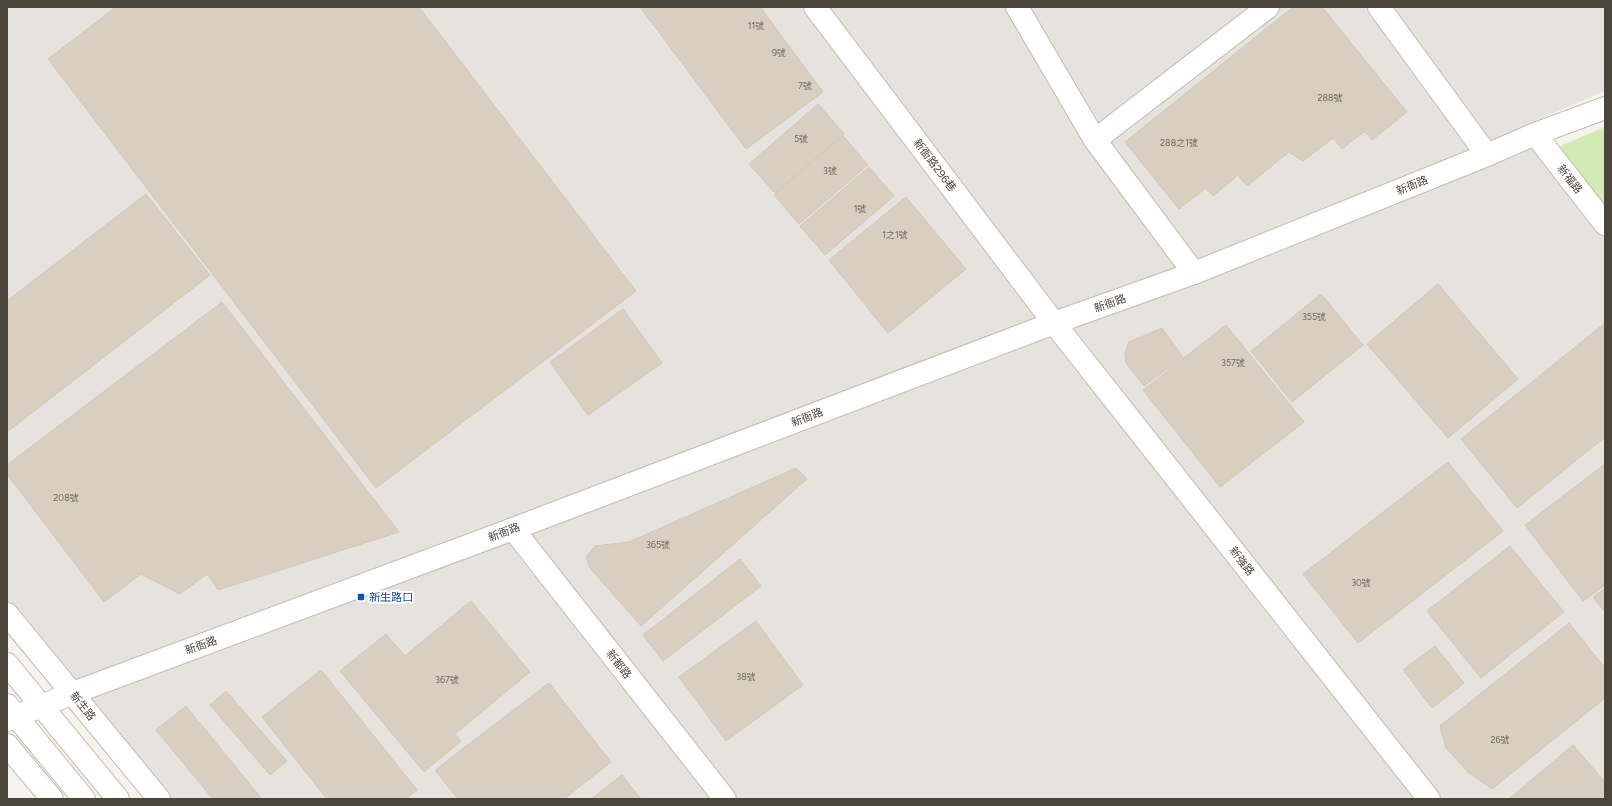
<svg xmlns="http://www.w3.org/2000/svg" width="1612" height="806" font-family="Figtree,'Noto Sans TC',sans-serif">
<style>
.industrial{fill:#e6e2dd}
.green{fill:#d2eab5}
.parking{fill:#e5e3e0}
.building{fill:#d8cfc1;stroke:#d3c7b4}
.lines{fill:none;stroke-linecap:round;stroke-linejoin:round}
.minor-casing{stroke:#c2bbae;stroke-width:24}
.tertiary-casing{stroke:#c2bbae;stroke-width:24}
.minor{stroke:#fff;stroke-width:22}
.tertiary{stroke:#fff;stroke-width:22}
.transit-dot{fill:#1a4fb4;stroke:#fff;stroke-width:1.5}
.labels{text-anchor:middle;stroke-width:4;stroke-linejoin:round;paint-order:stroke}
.number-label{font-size:9px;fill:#6e675b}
.street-label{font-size:11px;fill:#4b4439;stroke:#fff}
.transit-label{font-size:11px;fill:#164399;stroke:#fff;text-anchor:start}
</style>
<rect width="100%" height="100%" fill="#f6f3ec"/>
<polygon class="industrial" points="7,7 1605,7 1605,90 1208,267 1535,134 1605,224 1605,799 159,799 7,614"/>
<polygon class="green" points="1605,127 1605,224 1546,152"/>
<g class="parking">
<polygon points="430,7 626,7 847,298 723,392"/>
<polygon points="1605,68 1605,91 1539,119 1531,99"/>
<polygon points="1409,145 1421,163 1188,249 1180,229"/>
</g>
<g class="building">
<polygon points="116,7 419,7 636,291 376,488 48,59"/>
<polygon points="640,7 760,7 823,92 746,149"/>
<polygon points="1293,7 1322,7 1407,112 1372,140 1365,131 1342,149 1333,138 1303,161 1289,152 1247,186 1238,175 1213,196 1206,188 1179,209 1125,142"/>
<polygon points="818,104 844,134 775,193 749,164"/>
<polygon points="843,136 868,165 799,224 774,195"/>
<polygon points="869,167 894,196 825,255 800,226"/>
<polygon points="146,194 210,275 7,432 7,301"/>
<polygon points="906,197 966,269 888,333 829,260"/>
<polygon points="1438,284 1518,379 1448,438 1367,344"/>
<polygon points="1321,294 1363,345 1292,402 1251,351"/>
<polygon points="222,302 399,532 218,590 207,574 180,594 141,574 104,602 7,474 7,465"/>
<polygon points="623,309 662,363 588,415 550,362"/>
<polygon points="1605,323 1605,437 1517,508 1461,439"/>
<polygon points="1226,325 1304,422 1220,487 1143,390"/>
<polygon points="1162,328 1183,357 1144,386 1126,363 1125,353 1129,342"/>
<polygon points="1448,462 1503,531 1358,643 1303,574"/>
<polygon points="1605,464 1605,585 1583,601 1525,525"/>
<polygon points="796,468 807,479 641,626 590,568 586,557 595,546 629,542"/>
<polygon points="1510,546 1564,612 1481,678 1427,611"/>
<polygon points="740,559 761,586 663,661 643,635"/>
<polygon points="1605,588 1605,612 1593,597"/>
<polygon points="471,601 530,672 455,734 461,741 424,772 340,671 386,634 405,656"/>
<polygon points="756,621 803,685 726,741 679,677"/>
<polygon points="1569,623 1605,668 1605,698 1492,789 1468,772 1446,748 1440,726"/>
<polygon points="1435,646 1464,683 1432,708 1403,670"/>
<polygon points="321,670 417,790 406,799 327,799 262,717"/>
<polygon points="549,683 611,762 564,799 458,799 435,770"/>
<polygon points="226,691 287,761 270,775 210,705"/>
<polygon points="186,706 262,799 213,799 156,730"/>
<polygon points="1573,745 1605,782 1605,799 1509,799"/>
<polygon points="622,775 641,799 591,799"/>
</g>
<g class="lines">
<defs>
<g id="minor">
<polyline points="815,7 1054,323 1429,799"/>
<polyline points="1017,7 1095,140 1194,273"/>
<polyline points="1379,7 1487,155"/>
<polyline points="1535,134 1605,224"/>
<polyline points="1095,140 1268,7"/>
<polyline points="513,529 725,799"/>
<polyline points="7,720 73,693 513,529 1054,323 1194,273 1487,155 1535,134 1605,108"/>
</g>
<g id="tertiary">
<polyline points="7,614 159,799"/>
<polyline points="7,664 118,799"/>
<polyline points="7,705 84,799"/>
<polyline points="7,745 52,799"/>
</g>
</defs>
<use href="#minor" class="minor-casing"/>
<use href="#tertiary" class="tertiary-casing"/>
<use href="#minor" class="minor"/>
<use href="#tertiary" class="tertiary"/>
</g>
<rect class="transit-dot" x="357" y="593" width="8" height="8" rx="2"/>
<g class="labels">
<g class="number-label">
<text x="756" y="29">11號</text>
<text x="779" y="56">9號</text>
<text x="805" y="89">7號</text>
<text x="1330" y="101">288號</text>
<text x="801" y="142">5號</text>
<text x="1179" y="146">288之1號</text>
<text x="830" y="174">3號</text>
<text x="860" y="212">1號</text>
<text x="895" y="238">1之1號</text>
<text x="1314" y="320">355號</text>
<text x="1233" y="366">357號</text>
<text x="66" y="501">208號</text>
<text x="658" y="548">365號</text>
<text x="1361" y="586">30號</text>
<text x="746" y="680">38號</text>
<text x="447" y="683">367號</text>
<text x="1500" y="743">26號</text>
</g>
<g class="street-label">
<text transform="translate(935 165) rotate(53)" y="4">新衙路296巷</text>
<text transform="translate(1570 179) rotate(52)" y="4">新福路</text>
<text transform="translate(1412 185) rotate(-22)" y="4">新衙路</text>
<text transform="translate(1110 303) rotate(-20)" y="4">新衙路</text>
<text transform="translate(807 417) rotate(-21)" y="4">新衙路</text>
<text transform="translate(504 532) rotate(-21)" y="4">新衙路</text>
<text transform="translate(1242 561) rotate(52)" y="4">新強路</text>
<text transform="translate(201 645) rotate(-20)" y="4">新衙路</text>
<text transform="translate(619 664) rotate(52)" y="4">新都路</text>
<text transform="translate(83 706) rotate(51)" y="4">新生路</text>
</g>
<g class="transit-label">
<text x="369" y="601">新生路口</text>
</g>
</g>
<rect width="1612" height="806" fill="none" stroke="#4b4439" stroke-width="16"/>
</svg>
